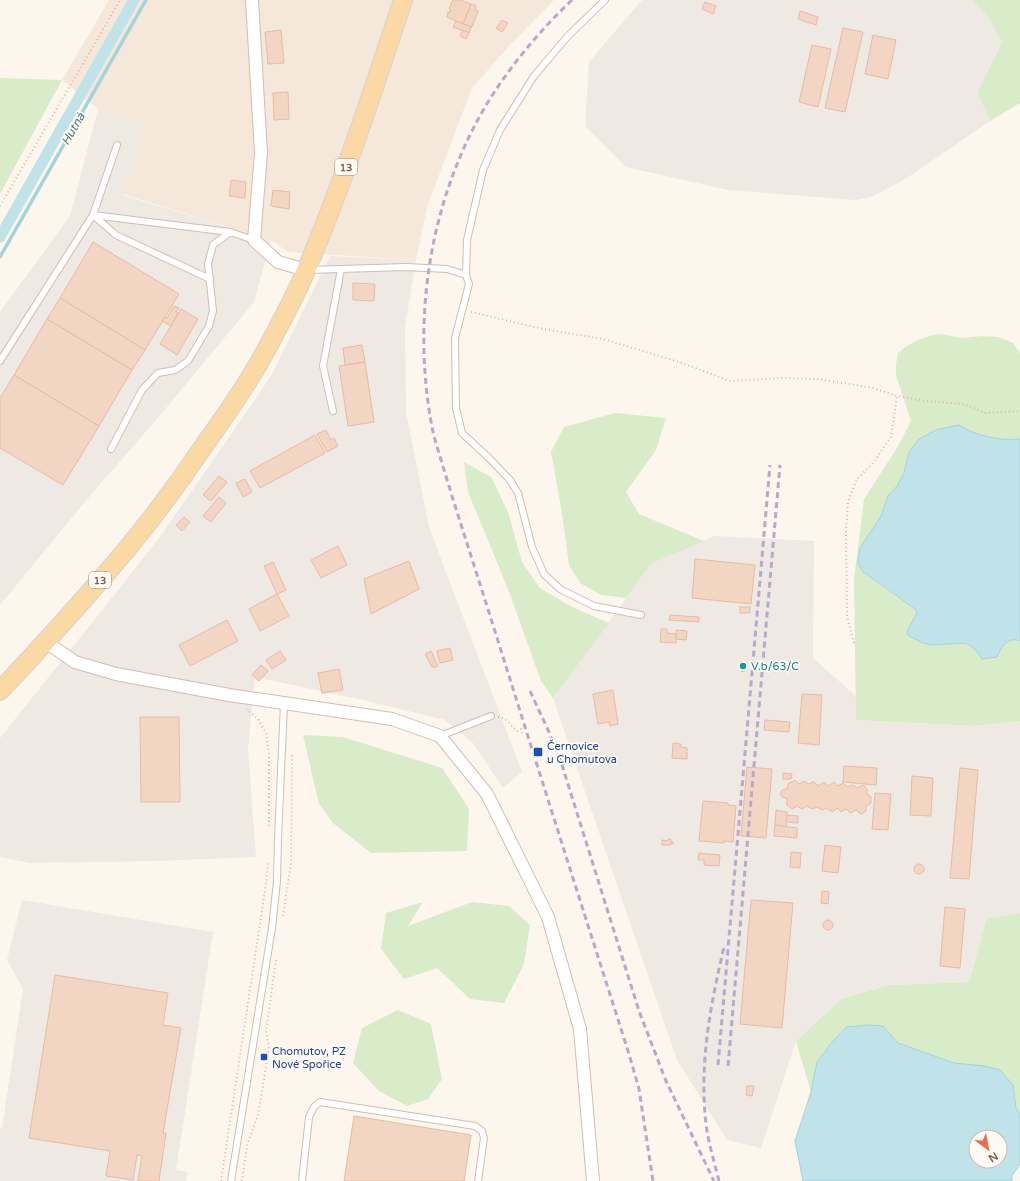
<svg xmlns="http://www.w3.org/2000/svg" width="1020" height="1181" font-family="'Varela Round',sans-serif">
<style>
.residential{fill:#f5e8da}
.industrial{fill:#efe9e4}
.green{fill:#d8ecc9}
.water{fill:#bfe3e8;stroke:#a5d3da;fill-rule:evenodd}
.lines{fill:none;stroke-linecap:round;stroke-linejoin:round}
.stream{stroke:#a5d3da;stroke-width:3.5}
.canal{stroke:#bfe3e8;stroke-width:11}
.building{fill:#f3d5c3;stroke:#e6bba3}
.service-casing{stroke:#d1beb0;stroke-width:8}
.minor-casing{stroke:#d1beb0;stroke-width:14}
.primary-casing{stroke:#dad1cd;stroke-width:20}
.path{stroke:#d9b8a5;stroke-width:2;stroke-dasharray:1 3;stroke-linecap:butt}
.service{stroke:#fff;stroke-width:6}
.minor{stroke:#fff;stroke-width:12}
.primary{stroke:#fbd9a5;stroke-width:18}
.rail{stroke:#b9a8c9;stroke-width:3;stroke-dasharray:6 4;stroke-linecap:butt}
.culture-dot{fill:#0f9aa8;stroke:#fffaf3;stroke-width:1.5}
.transit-dot{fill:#1a4fb4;stroke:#fffaf3;stroke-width:1.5}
.labels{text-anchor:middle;stroke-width:3.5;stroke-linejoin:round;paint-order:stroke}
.shield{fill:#fffaf3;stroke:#a28b7f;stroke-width:1}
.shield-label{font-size:10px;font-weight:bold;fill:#7a5c4d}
.culture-label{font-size:11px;fill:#0d838f;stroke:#fffaf3;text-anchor:start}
.transit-label{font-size:11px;fill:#164399;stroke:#fffaf3;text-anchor:start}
.water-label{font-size:12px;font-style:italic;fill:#437c86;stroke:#fffaf3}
</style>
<rect width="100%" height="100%" fill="#fdf6ec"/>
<polygon class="residential" points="109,0 554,0 510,45 472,88 427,207 416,260 288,252 271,240 122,194 144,128 98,109 62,80"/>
<g class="industrial">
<polygon points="642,0 972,0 988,17 1002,42 977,93 990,121 904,180 871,197 856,200 728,190 626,167 585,126 589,62"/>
<polygon points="98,109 144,128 122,195 271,240 254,302 162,413 83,504 0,605 0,312 70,216"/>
<polygon points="330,256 416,260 405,327 406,412 429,527 522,772 503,788 473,743 445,720 363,700 255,677 248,748 256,857 157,861 30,863 0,857 0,738 95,619 160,537 271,376"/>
<polygon points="714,536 814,541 813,658 856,696 856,720 974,726 1020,721 1020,913 987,918 969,982 889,985 841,999 796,1041 761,1148 727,1140 677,1060 553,698 651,564"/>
<polygon points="22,900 213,932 176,1170 188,1172 186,1181 0,1181 0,1128 2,1128 23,989 7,960"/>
</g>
<g class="green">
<polygon points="972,0 1020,0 1020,103 990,121 977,93 1002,42 988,17"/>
<polygon points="0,78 62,80 0,194"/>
<path d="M941,334l21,4 20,-2 16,1 15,6 7,10v86c-23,2 -42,-3 -62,-14l-49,27 -4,21 -8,13 -9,10 -7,20 -21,32 3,24 12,8 40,30 2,3 -8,14v9l14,7h42l9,5 23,9c4,-10 11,-21 23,-16v80l-46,5 -118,-6 -2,-141 10,-80 33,-51 14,-27 -15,-46v-11l2,-11c15,-12 23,-16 43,-19z"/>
<polygon points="615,413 666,418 656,450 626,492 639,514 704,541 651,564 626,598 601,595 580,583 569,565 562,513 551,452 564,427"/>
<polygon points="464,462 491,477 508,512 522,562 540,588 572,607 609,623 553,698 541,681 508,589 468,492"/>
<polygon points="303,735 343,737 442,768 469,809 467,851 371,853 333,823 319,804"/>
<polygon points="423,902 408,926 472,902 509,906 530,925 524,964 504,1003 470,999 437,968 404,979 381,949 386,913"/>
<polygon points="1020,913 1020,1115 1016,1108 1013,1085 985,1066 954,1063 898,1043 883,1026 845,1027 832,1042 817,1062 811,1092 796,1041 841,999 889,985 969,982 987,918"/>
<polygon points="398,1010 431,1024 442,1079 428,1099 407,1106 379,1091 353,1063 362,1028"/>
</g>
<g class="water">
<path d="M958,425c20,11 40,16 62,14v202c-12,-5 -19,6 -23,16l-15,2 -8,-11 -9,-5 -33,2 -9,-2 -14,-7 -2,-2 2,-7 8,-14 -1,-3 -41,-30 -12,-8 -5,-8 2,-16 21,-32 7,-20 9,-10 7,-13 5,-21 10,-13 17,-9z"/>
<path d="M868,1025l15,1 15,17 56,20 31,3 15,4 13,15 3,23 4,7v49l-8,12v5h-209l-8,-40 16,-49 6,-30 15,-20 14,-15zM976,1137h24v24h-24z"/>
</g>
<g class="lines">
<polyline class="stream" points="0,257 146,0"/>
<polyline class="canal" points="0,237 134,0"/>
</g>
<g class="building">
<polygon points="453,0 460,0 471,4 463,24 447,17 448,12 450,12 451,10 449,9"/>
<polygon points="705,2 716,6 713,14 702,9"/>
<polygon points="471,4 476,6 475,10 478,11 472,27 463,24"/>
<polygon points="800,11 818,17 816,25 798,19"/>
<polygon points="502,20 508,23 502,32 496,28"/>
<polygon points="456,21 471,27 469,33 453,27"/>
<polygon points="843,28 863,32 845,112 825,108"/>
<polygon points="281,30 284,63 268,64 265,32"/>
<polygon points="463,30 469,33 466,39 460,36"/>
<polygon points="873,35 896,40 888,79 865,74"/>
<polygon points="812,45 831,49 818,107 799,102"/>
<polygon points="288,92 289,119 274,120 273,93"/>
<polygon points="231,180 246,182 245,198 229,196"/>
<polygon points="273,190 290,192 289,209 271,206"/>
<polygon points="93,242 179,294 145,350 60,298"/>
<polygon points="353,283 375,284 374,301 353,300"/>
<polygon points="60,298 145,350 132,370 47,319"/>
<polygon points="174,306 179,308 176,312 178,313 171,326 162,321 165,317 167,318"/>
<polygon points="181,309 198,319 177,355 160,344"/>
<polygon points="47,319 132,370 99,426 14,375"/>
<polygon points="362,345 365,362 345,365 343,348"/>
<polygon points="365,362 374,422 348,426 339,366"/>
<polygon points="14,375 99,426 63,485 0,448 0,398"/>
<polygon points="326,430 331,440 334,438 338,446 327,452 317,434"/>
<polygon points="315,435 325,453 260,488 250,471"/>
<polygon points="219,476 227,482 211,501 203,495"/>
<polygon points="245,479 252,492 243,497 236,483"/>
<polygon points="219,497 226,503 211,522 203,516"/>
<polygon points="184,517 190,522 182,531 176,525"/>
<polygon points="338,546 347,565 321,578 311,560"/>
<polygon points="695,559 755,565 751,604 692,598"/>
<polygon points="409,561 419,589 371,614 364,579"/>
<polygon points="273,562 286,590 277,594 264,566"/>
<polygon points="277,594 289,616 260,631 249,609"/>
<rect x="740" y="607" width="10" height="6"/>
<polygon points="670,615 699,617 699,622 669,620"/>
<polygon points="227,620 238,641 190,666 179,645"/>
<polygon points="661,629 667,629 667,633 676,634 676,643 660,642"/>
<polygon points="676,630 687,631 686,640 676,639"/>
<polygon points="450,648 453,660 440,663 437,651"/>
<polygon points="280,651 286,660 272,669 266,660"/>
<polygon points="431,651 438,666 434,668 433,666 432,667 425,654"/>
<polygon points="740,662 742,662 745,663 746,669 744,671 742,672"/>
<polygon points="261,665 268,671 259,681 252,675"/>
<polygon points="339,669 343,690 322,693 318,673"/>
<polygon points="613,690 618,724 610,726 609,722 598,724 593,694"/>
<polygon points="802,694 822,695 819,745 798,743"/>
<polygon points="140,717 179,717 180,802 141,802"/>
<polygon points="765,720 790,722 789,732 764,730"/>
<polygon points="673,743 681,744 681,747 687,748 687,759 672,758"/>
<polygon points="844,766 877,768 876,785 843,782"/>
<polygon points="747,767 772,769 766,838 741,836"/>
<polygon points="960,768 978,770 969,879 950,878"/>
<polygon points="783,773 792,774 791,779 783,779"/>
<polygon points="912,776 933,778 931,816 910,815"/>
<polygon points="795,780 799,784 805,781 808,784 814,782 818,786 824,782 828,786 834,782 838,786 843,783 847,787 853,785 857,788 863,785 867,789 867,794 871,797 871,803 866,806 866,811 861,814 856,810 851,813 846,809 841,812 837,808 832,812 826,808 822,810 817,807 812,809 807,806 802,809 797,806 792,809 787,805 787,799 781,796 781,791 788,788 788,784"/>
<polygon points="875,793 891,794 888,830 872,829"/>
<polygon points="703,801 728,803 728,805 736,806 733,842 724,841 724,843 699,841"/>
<polygon points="776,810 787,812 786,827 775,825"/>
<polygon points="787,815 798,816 798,823 786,822"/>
<polygon points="775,825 797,828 797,838 774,836"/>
<polygon points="668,839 671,839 671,842 673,842 673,844 671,843 671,845 662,845 662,840 668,841"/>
<polygon points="825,845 841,847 838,873 822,871"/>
<polygon points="791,852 801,853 800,868 790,867"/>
<polygon points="699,853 720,855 719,866 704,865 704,860 698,860"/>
<circle cx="919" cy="869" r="5"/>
<polygon points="822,891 829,892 828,904 821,903"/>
<polygon points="751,900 793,903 782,1028 740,1024"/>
<polygon points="945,907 965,909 960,968 940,966"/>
<circle cx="828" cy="925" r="5"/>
<polygon points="55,975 168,993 163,1025 181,1028 163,1133 166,1133 159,1181 138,1181 142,1156 137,1155 133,1180 106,1176 110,1151 29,1138"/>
<polygon points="747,1086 754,1086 752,1096 746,1095"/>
<polygon points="354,1116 471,1135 464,1181 344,1181"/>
</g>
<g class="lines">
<defs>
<g id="service">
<polyline points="117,145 93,215 230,232"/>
<polyline points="308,270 406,267 447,269 466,275 469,284 455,338 456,408 462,433 490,459 510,480 518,493 532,547 544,574 560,589 594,606 641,615"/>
<polyline points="466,275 467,240 483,170 500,130 534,76 567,37 605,0"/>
<polyline points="0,361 93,215 116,235 210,279"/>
<polyline points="333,411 323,366 341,269"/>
<polyline points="111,449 142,390 158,373 175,370 188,361 209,326 213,311 208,264 213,245 230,232 254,240"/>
<polyline points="440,736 491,716"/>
<polyline points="231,1181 272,928 277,881 278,839 284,703"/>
<polyline points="302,1181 309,1117 314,1107 320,1102 475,1126 482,1131 484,1138 478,1181"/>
</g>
<g id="minor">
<polyline points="252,0 261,153 254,240 278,262 306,270"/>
<polyline points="46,642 75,662 116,674 229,695 392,719 440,736 487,794 548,917 580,1029 593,1181"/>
</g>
<path id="primary" d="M0,691c43,-46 86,-93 127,-142 28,-34 54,-69 78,-105 24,-33 47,-67 66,-103 12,-23 26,-48 36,-73 37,-87 66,-178 96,-268"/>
</defs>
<use href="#service" class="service-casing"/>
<use href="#minor" class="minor-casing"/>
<use href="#primary" class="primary-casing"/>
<g class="path">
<polyline points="0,206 120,0"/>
<polyline points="471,312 543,329 603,339 679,362 730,381 783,378 818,379 873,388 897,396 925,401 964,404 985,413 1020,411"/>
<polyline points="854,643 847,616 846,530 848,502 857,479 873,463 891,437 897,396"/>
<polyline points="246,709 258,719 266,733 269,754 269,828"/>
<path d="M498,717c8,0 13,9 19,14l4,-2 2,6"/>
<polyline points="283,916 291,863 292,756 289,756"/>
<polyline points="221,1181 266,884 268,861"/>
<polyline points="242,1181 247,1145 258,1115 269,1049 266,1031 276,960"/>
</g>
<use href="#service" class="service"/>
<use href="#minor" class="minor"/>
<use href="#primary" class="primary"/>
<g class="rail">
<path d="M572,0c-37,35 -73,79 -97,125 -48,92 -62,201 -43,302 2,11 6,22 9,33 5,16 10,33 15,49 16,50 32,100 48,151 41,131 83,262 125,394l10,35 14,92"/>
<polyline points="530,691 549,732 562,765 639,1011 666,1081 714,1181"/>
<polyline points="718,1065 770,465"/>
<polyline points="728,1066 780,465"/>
<path d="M719,1181c-4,-16 -9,-33 -12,-50 -9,-62 3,-124 17,-184"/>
</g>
</g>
<circle class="culture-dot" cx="743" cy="666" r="4"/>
<g class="transit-dot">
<rect x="533" y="747" width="10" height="10" rx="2"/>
<rect x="260" y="1053" width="8" height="8" rx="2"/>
</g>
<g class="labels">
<g class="shield">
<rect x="335" y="159" width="22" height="16" rx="3"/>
<rect x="89" y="572" width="22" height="16" rx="3"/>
</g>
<g class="shield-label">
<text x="346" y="171">13</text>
<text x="100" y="584">13</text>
</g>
<g class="culture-label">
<text x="751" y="670">V.b/63/C</text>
</g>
<g class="transit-label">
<text x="547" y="750">Černovice<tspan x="547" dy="13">u Chomutova</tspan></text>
<text x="272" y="1055">Chomutov, PZ<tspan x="272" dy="13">Nové Spořice</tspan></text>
</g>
<g class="water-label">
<text transform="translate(73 129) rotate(-60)" y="4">Hutná</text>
</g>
</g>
<g transform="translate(988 1149) rotate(148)"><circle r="19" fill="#fffaf3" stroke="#cabbb1"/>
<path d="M0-3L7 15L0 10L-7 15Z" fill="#e76f51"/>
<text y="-6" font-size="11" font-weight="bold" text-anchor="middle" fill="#7a5c4d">N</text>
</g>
</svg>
